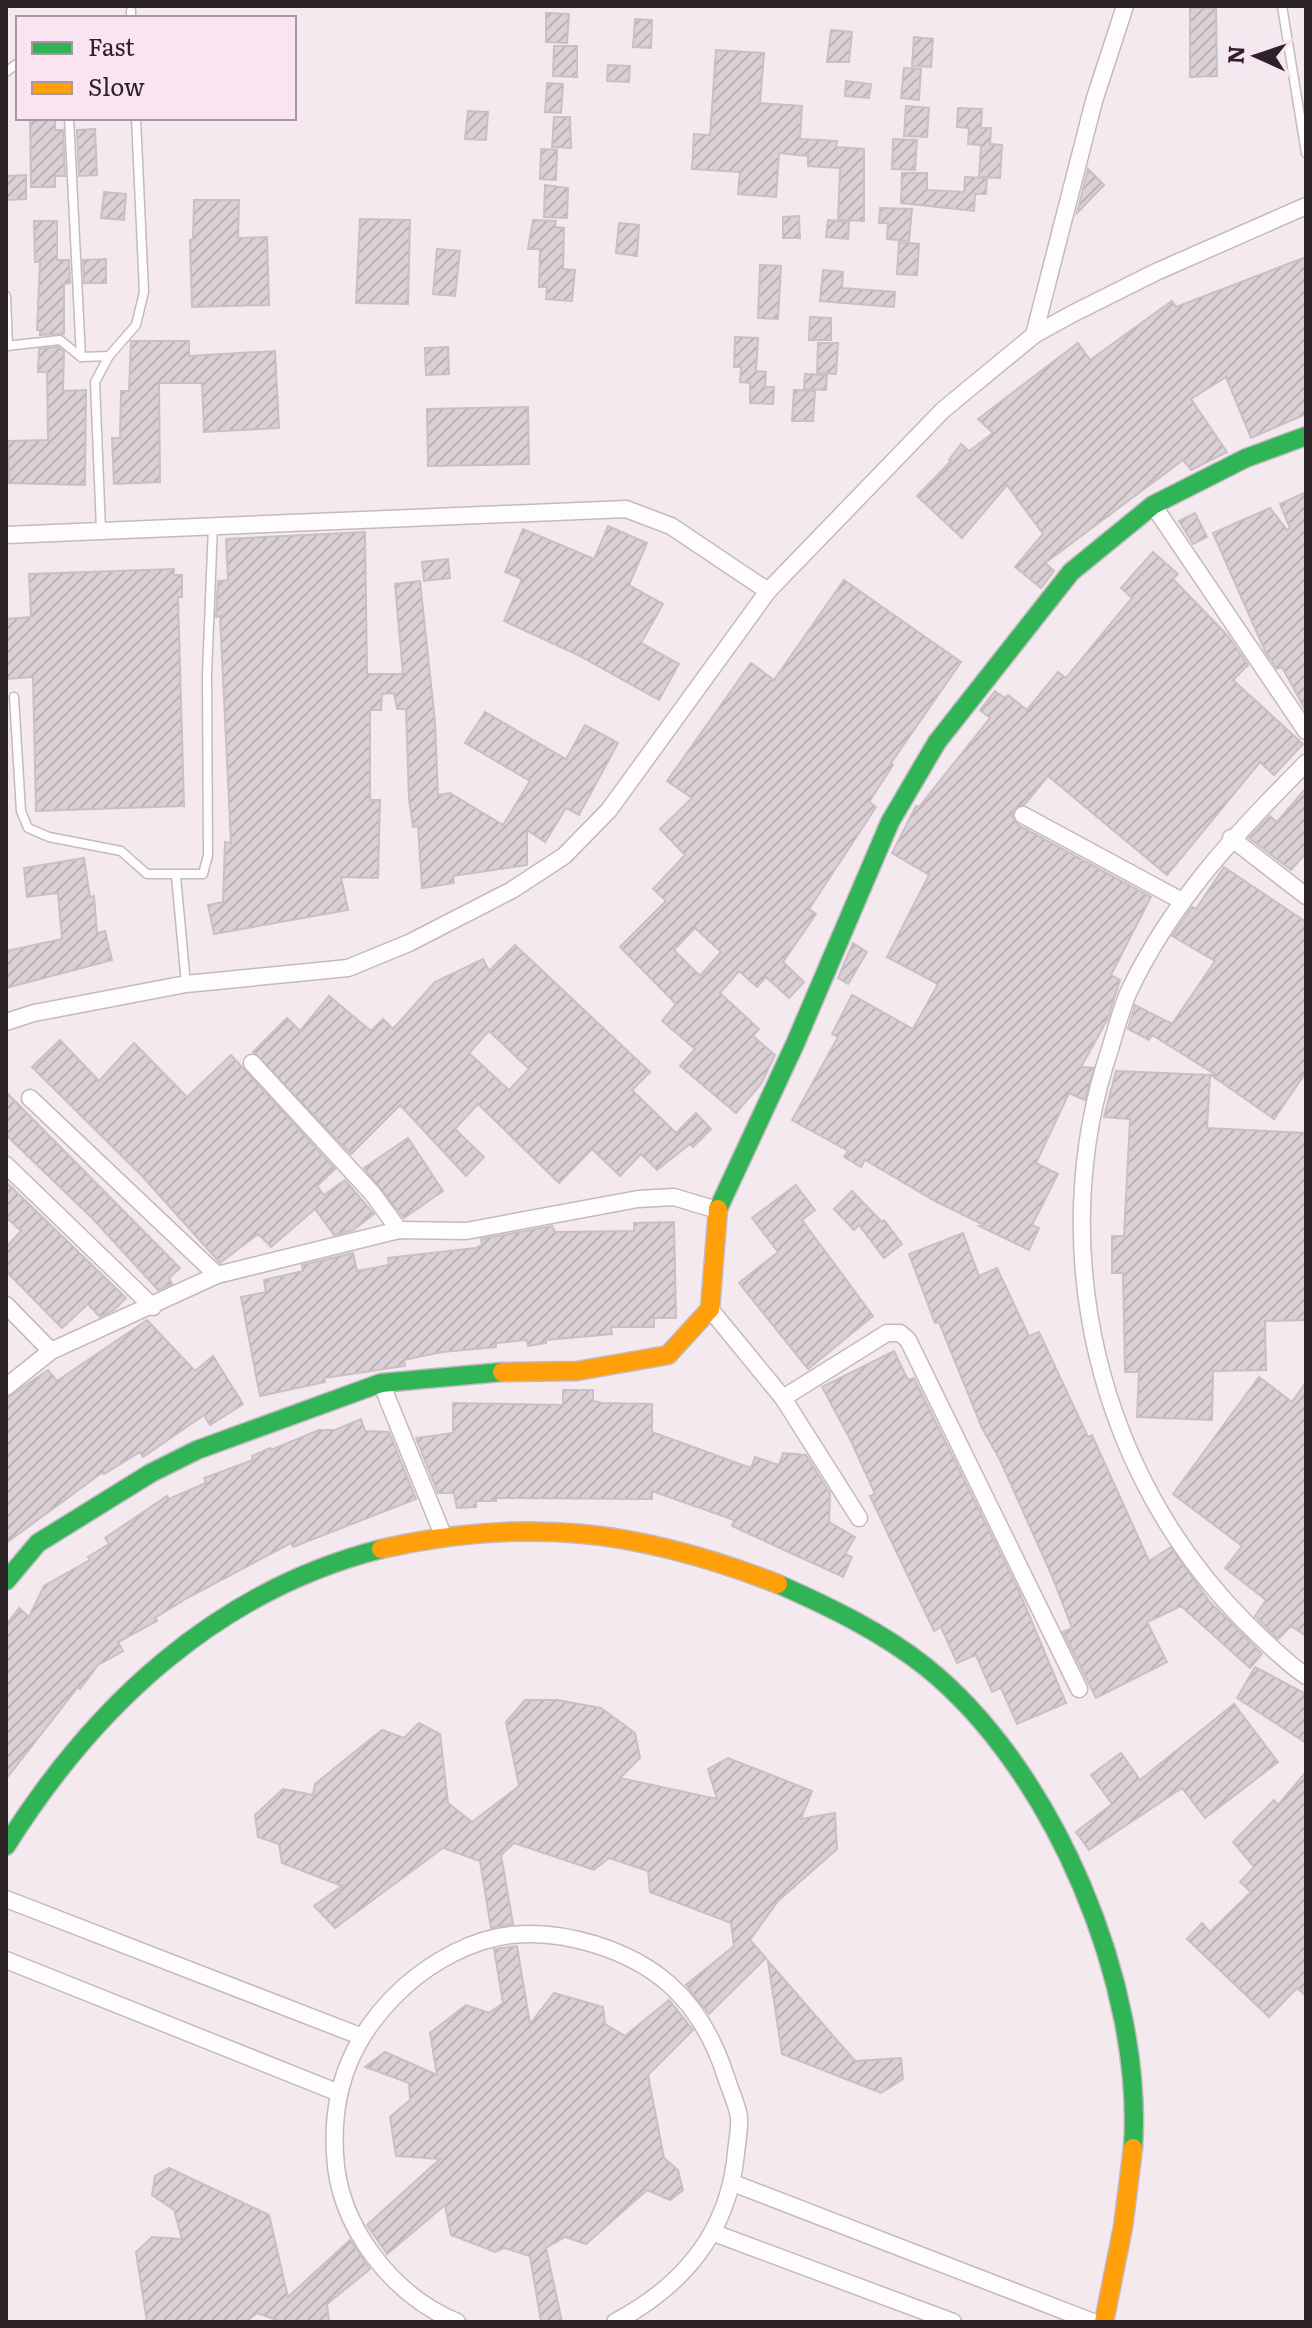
<svg xmlns="http://www.w3.org/2000/svg" width="1312" height="2328" font-family="Literata,serif">
<style>
.building{fill:url(#building-hatch);stroke:#c8c0c5;stroke-width:2;fill-rule:evenodd}
.lines{fill:none;stroke-linecap:round;stroke-linejoin:round}
.lane-casing{stroke:#c3bac0;stroke-width:11}
.street-casing{stroke:#c3bac0;stroke-width:19}
.fast-casing{stroke:#c3bac0;stroke-width:21}
.slow-casing{stroke:#c3bac0;stroke-width:21}
.lane{stroke:#fefcfd;stroke-width:8}
.street{stroke:#fefcfd;stroke-width:16}
.fast{stroke:#30b455;stroke-width:18}
.slow{stroke:#ff9f0a;stroke-width:18}
</style>
<defs>
<pattern id="building-hatch" width="6" height="6" patternUnits="userSpaceOnUse" patternTransform="scale(2)"><rect width="6" height="6" fill="#dad0d6"/><path d="M-1 1l2-2M0 6l6-6M5 7l2-2" fill="none" stroke="#bbb2b8"/></pattern>
</defs>
<rect width="100%" height="100%" fill="#f5e9f0"/>
<g class="building">
<polygon points="1190,8 1216,8 1217,76 1190,77"/>
<polygon points="546,13 569,14 567,43 546,42"/>
<polygon points="635,19 652,20 651,48 633,47"/>
<polygon points="831,30 852,32 849,62 827,62"/>
<polygon points="914,37 933,39 931,67 912,66"/>
<polygon points="554,46 577,46 577,77 553,76"/>
<polygon points="716,50 764,53 760,103 802,106 800,139 837,141 836,147 864,149 864,221 838,220 840,168 808,166 808,156 779,153 776,197 738,194 740,172 692,169 694,134 710,135"/>
<polygon points="608,65 630,66 629,82 607,81"/>
<polygon points="904,68 921,69 919,100 901,98"/>
<polygon points="846,81 871,84 869,98 845,96"/>
<polygon points="547,83 563,84 561,113 545,112"/>
<polygon points="906,106 929,108 927,137 904,136"/>
<polygon points="958,108 982,109 981,128 991,128 990,144 1002,145 1000,178 979,177 981,145 968,144 969,128 957,127"/>
<polygon points="468,111 488,112 486,140 465,139"/>
<polygon points="554,117 570,117 571,148 552,147"/>
<polygon points="30,118 55,118 55,130 63,130 65,176 55,176 55,187 31,187"/>
<polygon points="95,129 97,175 79,176 77,130"/>
<polygon points="893,139 917,140 915,170 892,169"/>
<polygon points="541,149 557,150 556,180 540,179"/>
<polygon points="1088,169 1104,185 1077,213"/>
<polygon points="902,173 927,173 927,190 964,192 965,177 987,178 986,194 975,194 974,211 901,203"/>
<polygon points="26,175 26,199 7,200 7,176"/>
<polygon points="545,185 568,188 567,218 544,217"/>
<polygon points="104,192 126,194 124,220 101,218"/>
<polygon points="194,200 239,200 238,238 267,237 269,305 192,307 190,240 193,239"/>
<polygon points="880,208 912,209 909,241 887,239 888,223 879,223"/>
<polygon points="799,216 800,238 783,238 783,217"/>
<polygon points="360,219 410,220 408,304 356,303"/>
<polygon points="533,220 556,221 555,227 564,228 563,269 575,270 572,301 546,299 547,287 539,287 540,249 528,249"/>
<polygon points="828,220 849,222 848,239 826,237"/>
<polygon points="34,221 57,221 57,260 69,260 70,283 64,284 64,334 40,335 40,330 37,330 40,262 35,262"/>
<polygon points="619,223 639,225 637,256 616,253"/>
<polygon points="899,242 919,244 917,275 897,274"/>
<polygon points="437,249 460,251 455,296 433,294"/>
<polygon points="1306,257 1306,414 1251,438 1226,377 1191,399 1227,452 1191,470 1183,460 1045,563 1054,571 1041,588 1015,567 1043,534 1007,485 962,538 917,496 951,461 949,460 961,444 969,451 993,433 978,419 1078,343 1090,360 1172,301 1176,307"/>
<polygon points="106,259 106,283 84,283 83,260"/>
<polygon points="760,265 781,266 778,319 758,318"/>
<polygon points="823,270 843,272 842,288 895,292 894,307 820,301"/>
<polygon points="810,317 831,318 831,340 809,340"/>
<polygon points="735,337 758,338 756,371 766,372 765,387 774,387 773,404 750,403 750,383 740,382 741,367 734,367"/>
<polygon points="131,341 189,341 189,356 275,351 279,428 204,432 202,383 159,383 160,482 114,484 112,438 120,438 121,391 129,391"/>
<polygon points="818,343 838,343 836,374 817,373"/>
<polygon points="58,347 64,352 63,391 86,390 85,485 9,483 8,441 48,440 47,372 38,372 39,349"/>
<polygon points="448,347 449,374 426,375 425,348"/>
<polygon points="805,374 827,375 826,390 804,389"/>
<polygon points="794,390 815,391 813,421 792,421"/>
<polygon points="528,407 529,464 428,466 427,409"/>
<polygon points="1306,492 1306,711 1282,667 1277,669 1265,651 1213,533 1270,508 1287,530 1290,528 1280,504"/>
<polygon points="1195,513 1207,537 1193,544 1179,521"/>
<polygon points="608,526 647,543 629,585 663,604 641,643 679,664 659,700 576,654 504,621 522,579 505,572 523,529 594,559"/>
<polygon points="365,532 367,674 403,674 395,584 420,581 435,722 438,795 450,793 503,825 530,781 465,743 485,712 566,759 585,725 618,743 579,815 566,808 545,842 527,830 527,865 453,876 454,883 422,888 418,826 413,827 409,799 406,709 397,709 394,693 382,694 381,710 370,710 370,800 380,800 378,878 341,877 348,910 214,934 208,905 223,902 225,842 231,843 220,616 216,617 218,581 228,580 226,539"/>
<polygon points="1153,552 1178,574 1173,579 1228,636 1248,665 1233,680 1303,744 1274,775 1260,762 1167,875 1048,776 1025,804 1014,809 1012,816 1018,825 1151,897 1111,975 1120,980 1108,1018 1081,1067 1094,1068 1085,1100 1069,1093 1036,1163 1058,1174 1032,1225 1039,1228 1029,1250 979,1226 984,1225 935,1201 865,1160 861,1167 844,1157 848,1151 792,1120 838,1037 832,1034 852,995 913,1029 938,984 887,957 929,875 892,853 916,806 919,807 990,718 980,710 995,691 1005,698 1008,695 1027,710 1058,672 1066,678 1132,598 1121,588"/>
<polygon points="448,559 450,578 424,581 422,562"/>
<polygon points="174,569 174,575 182,575 182,597 178,597 184,806 36,811 33,677 6,679 6,619 31,617 29,574"/>
<path d="M844,580l117,82 -70,101 2,2 -24,37 7,5 -67,102 7,5 -33,48 21,20 -15,16 -23,-21 -9,10 -18,-16 -19,22 39,36 -6,7 22,19 -14,29 -25,29 -56,-47 15,-17 -33,-28 14,-17 -56,-57 46,-46 -13,-12 32,-34 -25,-26 32,-31 -25,-17 84,-118 23,17zM695,928l26,24 -21,24 -26,-26z"/>
<polygon points="1306,788 1306,853 1291,870 1249,838 1270,816 1277,822"/>
<polygon points="84,858 90,897 94,896 97,933 105,931 112,960 6,988 6,951 62,939 58,893 27,897 24,868"/>
<polygon points="1224,867 1306,922 1306,1072 1274,1119 1211,1075 1216,1075 1152,1035 1149,1040 1128,1029 1135,1005 1172,1024 1215,961 1172,936 1192,907 1196,909"/>
<polygon points="853,943 867,952 848,984 838,978"/>
<path d="M515,945l135,127 -18,18 44,43 20,-20 15,16 -18,18 -3,-3 -33,26 -16,-16 -21,22 -28,-27 -33,34 -81,-79 -23,25 29,28 -18,19 -66,-71 -49,49 -98,-102 34,-34 13,13 29,-35 42,35 12,-12 10,10 42,-47 48,-23 6,12zM489,1031l40,38 -20,21 -40,-37z"/>
<polygon points="60,1040 99,1081 134,1043 187,1097 231,1055 335,1169 317,1186 324,1195 345,1180 374,1214 353,1230 334,1235 315,1209 271,1247 258,1234 220,1263 142,1176 32,1067"/>
<polygon points="1116,1071 1210,1075 1207,1128 1306,1133 1306,1320 1265,1321 1266,1370 1213,1371 1212,1420 1137,1417 1139,1372 1125,1372 1123,1273 1112,1273 1112,1236 1124,1236 1130,1119 1104,1117"/>
<polygon points="6,1092 180,1268 169,1278 172,1284 158,1290 93,1219 6,1135"/>
<polygon points="408,1138 443,1191 404,1218 364,1168"/>
<polygon points="6,1182 126,1298 114,1310 100,1317 88,1304 62,1328 6,1271 6,1247 21,1231 6,1217"/>
<polygon points="796,1185 815,1210 802,1220 873,1316 808,1369 739,1283 778,1252 752,1218"/>
<polygon points="852,1191 882,1222 884,1220 902,1244 884,1258 859,1225 854,1230 834,1209"/>
<polygon points="674,1222 676,1318 654,1318 654,1327 611,1327 612,1334 546,1340 546,1343 528,1346 527,1340 496,1343 496,1347 442,1352 404,1360 405,1366 324,1378 325,1382 260,1396 241,1297 266,1292 264,1280 303,1271 302,1265 353,1253 357,1271 389,1265 388,1258 476,1248 482,1245 481,1239 552,1226 555,1232 634,1231 634,1223"/>
<polygon points="963,1233 979,1276 997,1268 1029,1336 1039,1332 1088,1437 1092,1435 1149,1561 1171,1547 1209,1601 1262,1654 1250,1668 1181,1606 1147,1622 1167,1662 1096,1698 1063,1632 1072,1628 1052,1576 1000,1460 982,1428 939,1322 935,1323 909,1254"/>
<polygon points="147,1320 195,1371 213,1356 243,1404 210,1425 204,1415 143,1457 140,1452 104,1474 103,1472 6,1543 6,1399 48,1370 57,1381"/>
<polygon points="894,1351 908,1380 914,1378 1019,1591 1066,1703 1017,1724 1001,1688 992,1692 976,1655 957,1663 941,1627 934,1631 870,1496 875,1494 851,1441 822,1387"/>
<polygon points="1259,1377 1292,1402 1306,1382 1306,1636 1291,1626 1278,1639 1255,1616 1266,1600 1225,1568 1242,1546 1173,1494"/>
<polygon points="563,1390 593,1390 593,1401 602,1403 652,1404 652,1432 751,1468 755,1457 779,1465 783,1453 806,1455 830,1493 829,1522 855,1537 845,1554 852,1557 843,1577 732,1526 734,1520 652,1491 652,1499 496,1498 496,1501 476,1501 476,1507 457,1508 454,1493 438,1493 416,1438 453,1433 453,1403 563,1405"/>
<polygon points="361,1419 365,1431 389,1432 416,1499 293,1547 291,1543 187,1598 155,1618 157,1621 118,1642 123,1651 98,1665 80,1689 78,1687 6,1779 6,1625 19,1608 29,1617 44,1586 90,1560 88,1557 109,1544 105,1538 167,1496 169,1499 206,1483 204,1478 253,1460 252,1456 270,1448 271,1450 319,1430 335,1430"/>
<polygon points="1255,1667 1306,1694 1306,1743 1237,1698"/>
<polygon points="525,1700 557,1700 601,1708 635,1733 640,1758 620,1778 717,1799 708,1769 728,1758 812,1791 801,1819 835,1813 837,1849 778,1901 750,1940 766,1958 709,2014 686,1985 734,1946 731,1923 650,1892 648,1871 609,1858 594,1870 514,1843 501,1855 513,1924 491,1928 480,1861 443,1848 335,1928 314,1906 342,1886 282,1863 279,1844 258,1837 255,1815 283,1789 313,1795 315,1784 382,1730 404,1738 419,1723 440,1734 448,1803 472,1822 519,1786 506,1722"/>
<polygon points="1234,1704 1278,1762 1205,1818 1182,1788 1089,1850 1076,1832 1112,1804 1091,1775 1121,1753 1140,1780"/>
<polygon points="1306,1772 1306,1996 1297,1988 1269,2017 1187,1939 1202,1923 1210,1932 1251,1892 1240,1882 1254,1867 1233,1842 1274,1800 1278,1805"/>
<polygon points="517,1946 530,2024 554,1993 603,2007 605,2024 625,2036 669,2000 693,2030 648,2075 664,2158 678,2170 683,2190 670,2200 647,2190 586,2244 565,2237 546,2248 562,2322 541,2322 530,2256 504,2248 495,2252 451,2235 445,2205 387,2254 367,2225 440,2159 396,2156 390,2117 410,2100 409,2083 365,2067 385,2052 437,2075 430,2033 466,2005 489,2013 503,2003 494,1949"/>
<polygon points="768,1961 855,2061 901,2058 903,2079 881,2093 782,2054"/>
<polygon points="169,2168 269,2215 288,2297 350,2240 370,2269 327,2304 329,2322 282,2322 257,2313 246,2322 147,2322 136,2252 152,2237 182,2239 174,2210 152,2195 155,2176"/>
</g>
<g class="lines">
<defs>
<g id="lane">
<polyline points="1282,6 1306,153"/>
<polyline points="131,11 131,18"/>
<polyline points="6,72 18,63"/>
<polyline points="69,118 81,357"/>
<polyline points="6,296 8,346"/>
<polyline points="6,346 60,340 81,357 109,356"/>
<polyline points="101,530 95,382 109,356 136,325 144,292 136,118"/>
<polyline points="14,697 21,811 28,828 49,837 121,851 147,874 203,874 208,855 207,674 213,525"/>
<polyline points="176,876 186,984"/>
</g>
<g id="street">
<polyline points="1034,335 1094,101 1125,6"/>
<polyline points="1153,505 1306,731"/>
<polyline points="6,535 626,509 671,526 768,591"/>
<path d="M1306,763c-70,70 -134,138 -177,228 -8,18 -13,39 -19,58 -67,199 -12,427 137,575 19,18 37,37 59,52"/>
<polyline points="1023,815 1180,900"/>
<polyline points="1231,838 1306,896"/>
<polyline points="6,1022 34,1013 186,984 348,968 409,943 512,890 564,856 609,810 768,591 943,410 1034,335 1072,314 1156,272 1306,206"/>
<polyline points="252,1063 372,1193 399,1230"/>
<polyline points="30,1098 217,1275"/>
<polyline points="6,1165 153,1307"/>
<polyline points="6,1305 51,1351"/>
<polyline points="710,1309 783,1398 859,1518"/>
<polyline points="381,1383 443,1535"/>
<polyline points="6,1387 51,1351 217,1275 399,1230 466,1231 638,1199 674,1197 717,1210"/>
<polyline points="783,1398 887,1333 900,1333 908,1340 1079,1689"/>
<polyline points="6,1899 360,2036"/>
<polyline points="6,1960 339,2093"/>
<polyline points="733,2183 1093,2322"/>
<polyline points="714,2233 953,2322"/>
<path d="M457,2322c-65,-27 -119,-96 -122,-168 -4,-68 19,-121 69,-167 28,-25 68,-48 107,-52 53,-6 120,15 159,50 27,24 45,58 56,92 4,13 11,27 13,40 1,11 -2,25 -3,36 -7,78 -53,133 -121,169"/>
</g>
<g id="fast">
<polyline points="718,1209 795,1044 890,822 937,742 1071,572 1153,505 1246,458 1306,436"/>
<polyline points="6,1581 38,1543 151,1473 197,1450 381,1383 502,1372"/>
<path d="M778,1584c52,23 104,48 148,83 128,103 218,319 207,481"/>
<path d="M6,1846c88,-140 210,-255 375,-297"/>
</g>
<g id="slow">
<polyline points="502,1372 577,1371 668,1355 710,1309 718,1209"/>
<path d="M381,1549c146,-33 258,-19 397,35"/>
<polyline points="1104,2322 1123,2227 1133,2148"/>
</g>
</defs>
<use href="#lane" class="lane-casing"/>
<use href="#street" class="street-casing"/>
<use href="#fast" class="fast-casing"/>
<use href="#slow" class="slow-casing"/>
<use href="#lane" class="lane"/>
<use href="#street" class="street"/>
<use href="#fast" class="fast"/>
<use href="#slow" class="slow"/>
</g>
<rect width="1312" height="2328" fill="none" stroke="#2b2328" stroke-width="16"/>
<rect x="16" y="16" width="280" height="104" fill="#fae4f1" stroke="#a797a1" stroke-width="2"/>
<rect x="32" y="42" width="40" height="12" fill="#30b455" stroke="#a797a1" stroke-width="2"/>
<text x="88" y="56" font-size="24" fill="#2b2328">Fast</text>
<rect x="32" y="82" width="40" height="12" fill="#ff9f0a" stroke="#a797a1" stroke-width="2"/>
<text x="88" y="96" font-size="24" fill="#2b2328">Slow</text>
<g transform="translate(1256 56) rotate(273)" stroke="#fae4f1" stroke-width="6" paint-order="stroke">
<path d="M0-6L14 30L0 20L-14 30Z" fill="#2b2328"/>
<text y="-12" font-size="22" font-weight="bold" text-anchor="middle" fill="#2b2328">N</text>
</g>
</svg>
